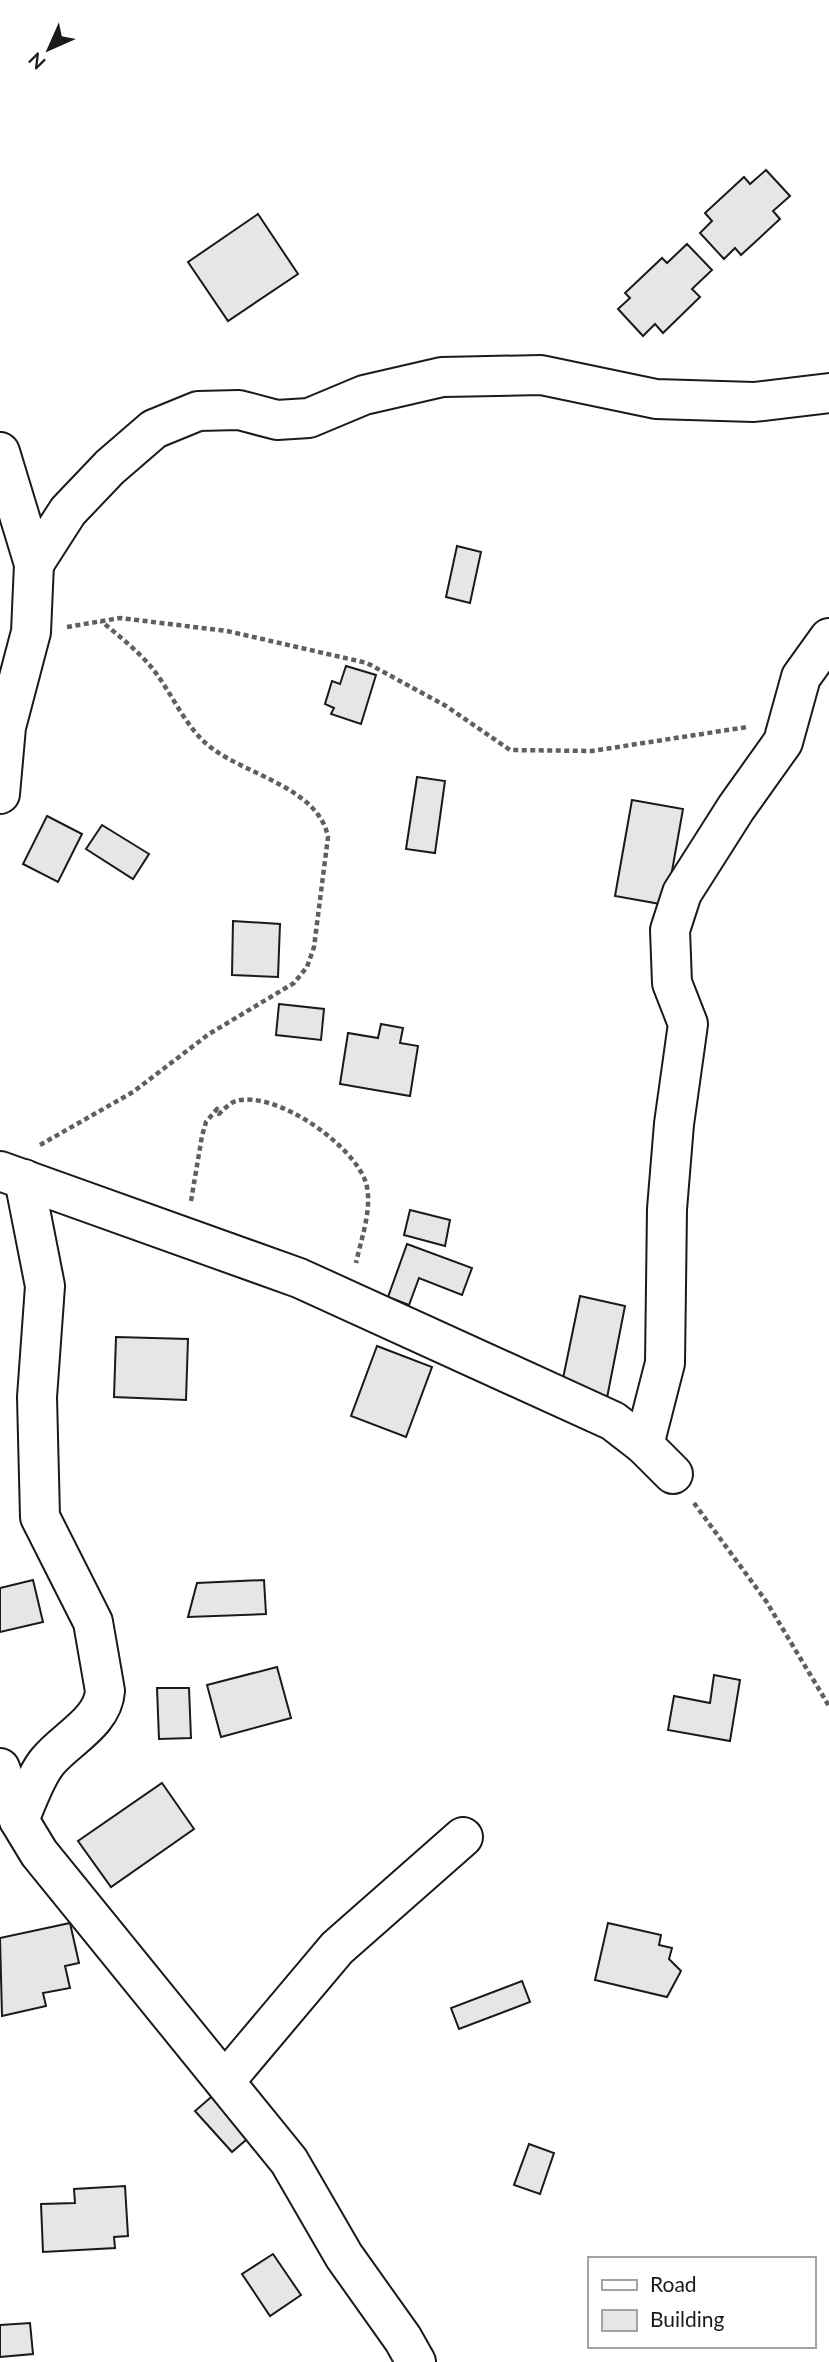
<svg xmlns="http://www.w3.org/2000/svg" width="829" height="2362" font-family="Lato,sans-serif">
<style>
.building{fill:#e6e6e6;stroke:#1a1a1a;stroke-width:2}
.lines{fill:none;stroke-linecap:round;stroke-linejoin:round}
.minor-casing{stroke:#1a1a1a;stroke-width:42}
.path{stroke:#5f5f5f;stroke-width:4.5;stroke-dasharray:5 3.5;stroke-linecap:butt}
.minor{stroke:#fff;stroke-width:38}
</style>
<rect width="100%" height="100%" fill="#fff"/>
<g class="building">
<polygon points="766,170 790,196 773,211 780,219 741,255 735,248 724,259 700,233 712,221 705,213 744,177 750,184"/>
<polygon points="258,214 298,274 228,321 188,262"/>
<polygon points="687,244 712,270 692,289 700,297 663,333 655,324 643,336 618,309 630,298 625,293 662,258 667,263"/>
<polygon points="457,546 481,552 470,603 446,597"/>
<polygon points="346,666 376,675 361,724 331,714 334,708 325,704 332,681 340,684"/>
<polygon points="417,777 445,781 435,853 406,849"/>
<polygon points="632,800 683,809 666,905 615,896"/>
<polygon points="47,816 82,834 58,882 23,864"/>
<polygon points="102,825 149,854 133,879 86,849"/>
<polygon points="233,921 280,924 278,977 232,975"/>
<polygon points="279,1004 324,1009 321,1040 276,1035"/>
<polygon points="381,1024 403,1028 400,1043 418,1046 410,1096 340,1084 348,1033 378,1038"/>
<polygon points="410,1210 450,1220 445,1246 404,1235"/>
<polygon points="407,1244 472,1268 462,1295 419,1278 409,1305 388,1297"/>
<polygon points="580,1296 625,1306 606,1403 560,1393"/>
<polygon points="116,1337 188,1339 186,1400 114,1397"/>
<polygon points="377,1346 432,1367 406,1437 351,1416"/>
<polygon points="33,1580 43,1622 0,1632 0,1588"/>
<polygon points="264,1580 266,1614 188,1617 197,1583"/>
<polygon points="277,1667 291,1718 221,1737 207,1685"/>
<polygon points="714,1675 740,1680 730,1741 668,1730 674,1696 710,1703"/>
<polygon points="157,1688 189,1688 191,1738 159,1739"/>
<polygon points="162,1783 194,1829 111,1887 78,1841"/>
<polygon points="70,1923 79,1963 65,1966 70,1988 43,1993 46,2006 2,2016 0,1938"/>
<polygon points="608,1923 661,1935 659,1945 672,1948 669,1959 681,1971 667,1997 595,1980"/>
<polygon points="522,1981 530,2002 459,2029 451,2008"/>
<polygon points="217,2092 253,2134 232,2152 195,2111"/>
<polygon points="529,2144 554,2153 540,2194 514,2185"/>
<polygon points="125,2186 128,2236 114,2237 115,2248 43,2252 41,2204 75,2203 74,2189"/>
<polygon points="273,2254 301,2295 270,2316 242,2274"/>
<polygon points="30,2323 33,2354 0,2357 0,2325"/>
</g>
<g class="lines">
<defs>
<g id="minor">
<polyline points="0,452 34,564 31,632 6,727 0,794"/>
<polyline points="34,564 68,511 110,467 154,429 198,411 239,410 277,420 309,418 364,395 442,377 541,375 656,399 754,402 829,393"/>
<polyline points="0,1171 299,1278 613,1421 644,1445 673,1474"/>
<polyline points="644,1445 665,1363 667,1209 674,1124 688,1024 672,983 670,930 682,893 736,808 783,742 801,677 829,638"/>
<polyline points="0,1768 19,1820 39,1853 289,2161 344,2256 403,2339 416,2362"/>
<path d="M19,1820c8,-18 17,-45 29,-59 18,-22 55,-39 57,-70l-12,-69 -53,-105 -3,-120 8,-111 -21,-107"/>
<polyline points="225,2081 337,1948 463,1837"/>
</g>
</defs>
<use href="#minor" class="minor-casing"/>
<g class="path">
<polyline points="67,627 120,618 227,631 367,663 446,706 510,750 592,751 747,727"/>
<path d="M40,1145l93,-53 76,-58 85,-51 13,-16 7,-20 14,-110c-9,-48 -80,-62 -115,-88 -27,-19 -40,-55 -61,-81 -14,-17 -33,-32 -51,-47"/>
<path d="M191,1201l11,-65 4,-14 11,-13 2,5c5,-5 11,-11 17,-13 40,-11 118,44 130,82 7,25 -5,56 -10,80"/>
<polyline points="694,1503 766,1601 829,1706"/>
</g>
<use href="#minor" class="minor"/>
</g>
<rect x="588" y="2257" width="228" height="91" fill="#ffffff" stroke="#a3a3a3" stroke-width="2"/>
<rect x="602" y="2280" width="35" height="10" fill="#ffffff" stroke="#a3a3a3" stroke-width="2"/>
<text x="650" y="2292" font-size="21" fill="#1a1a1a">Road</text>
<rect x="602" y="2310" width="35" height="21" fill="#e6e6e6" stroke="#a3a3a3" stroke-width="2"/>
<text x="650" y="2327" font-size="21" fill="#1a1a1a">Building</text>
<g transform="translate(49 49) rotate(225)" stroke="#ffffff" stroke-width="5" paint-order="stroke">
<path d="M0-5L12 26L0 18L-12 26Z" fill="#1a1a1a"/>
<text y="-10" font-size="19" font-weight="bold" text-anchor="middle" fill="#1a1a1a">N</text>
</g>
</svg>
